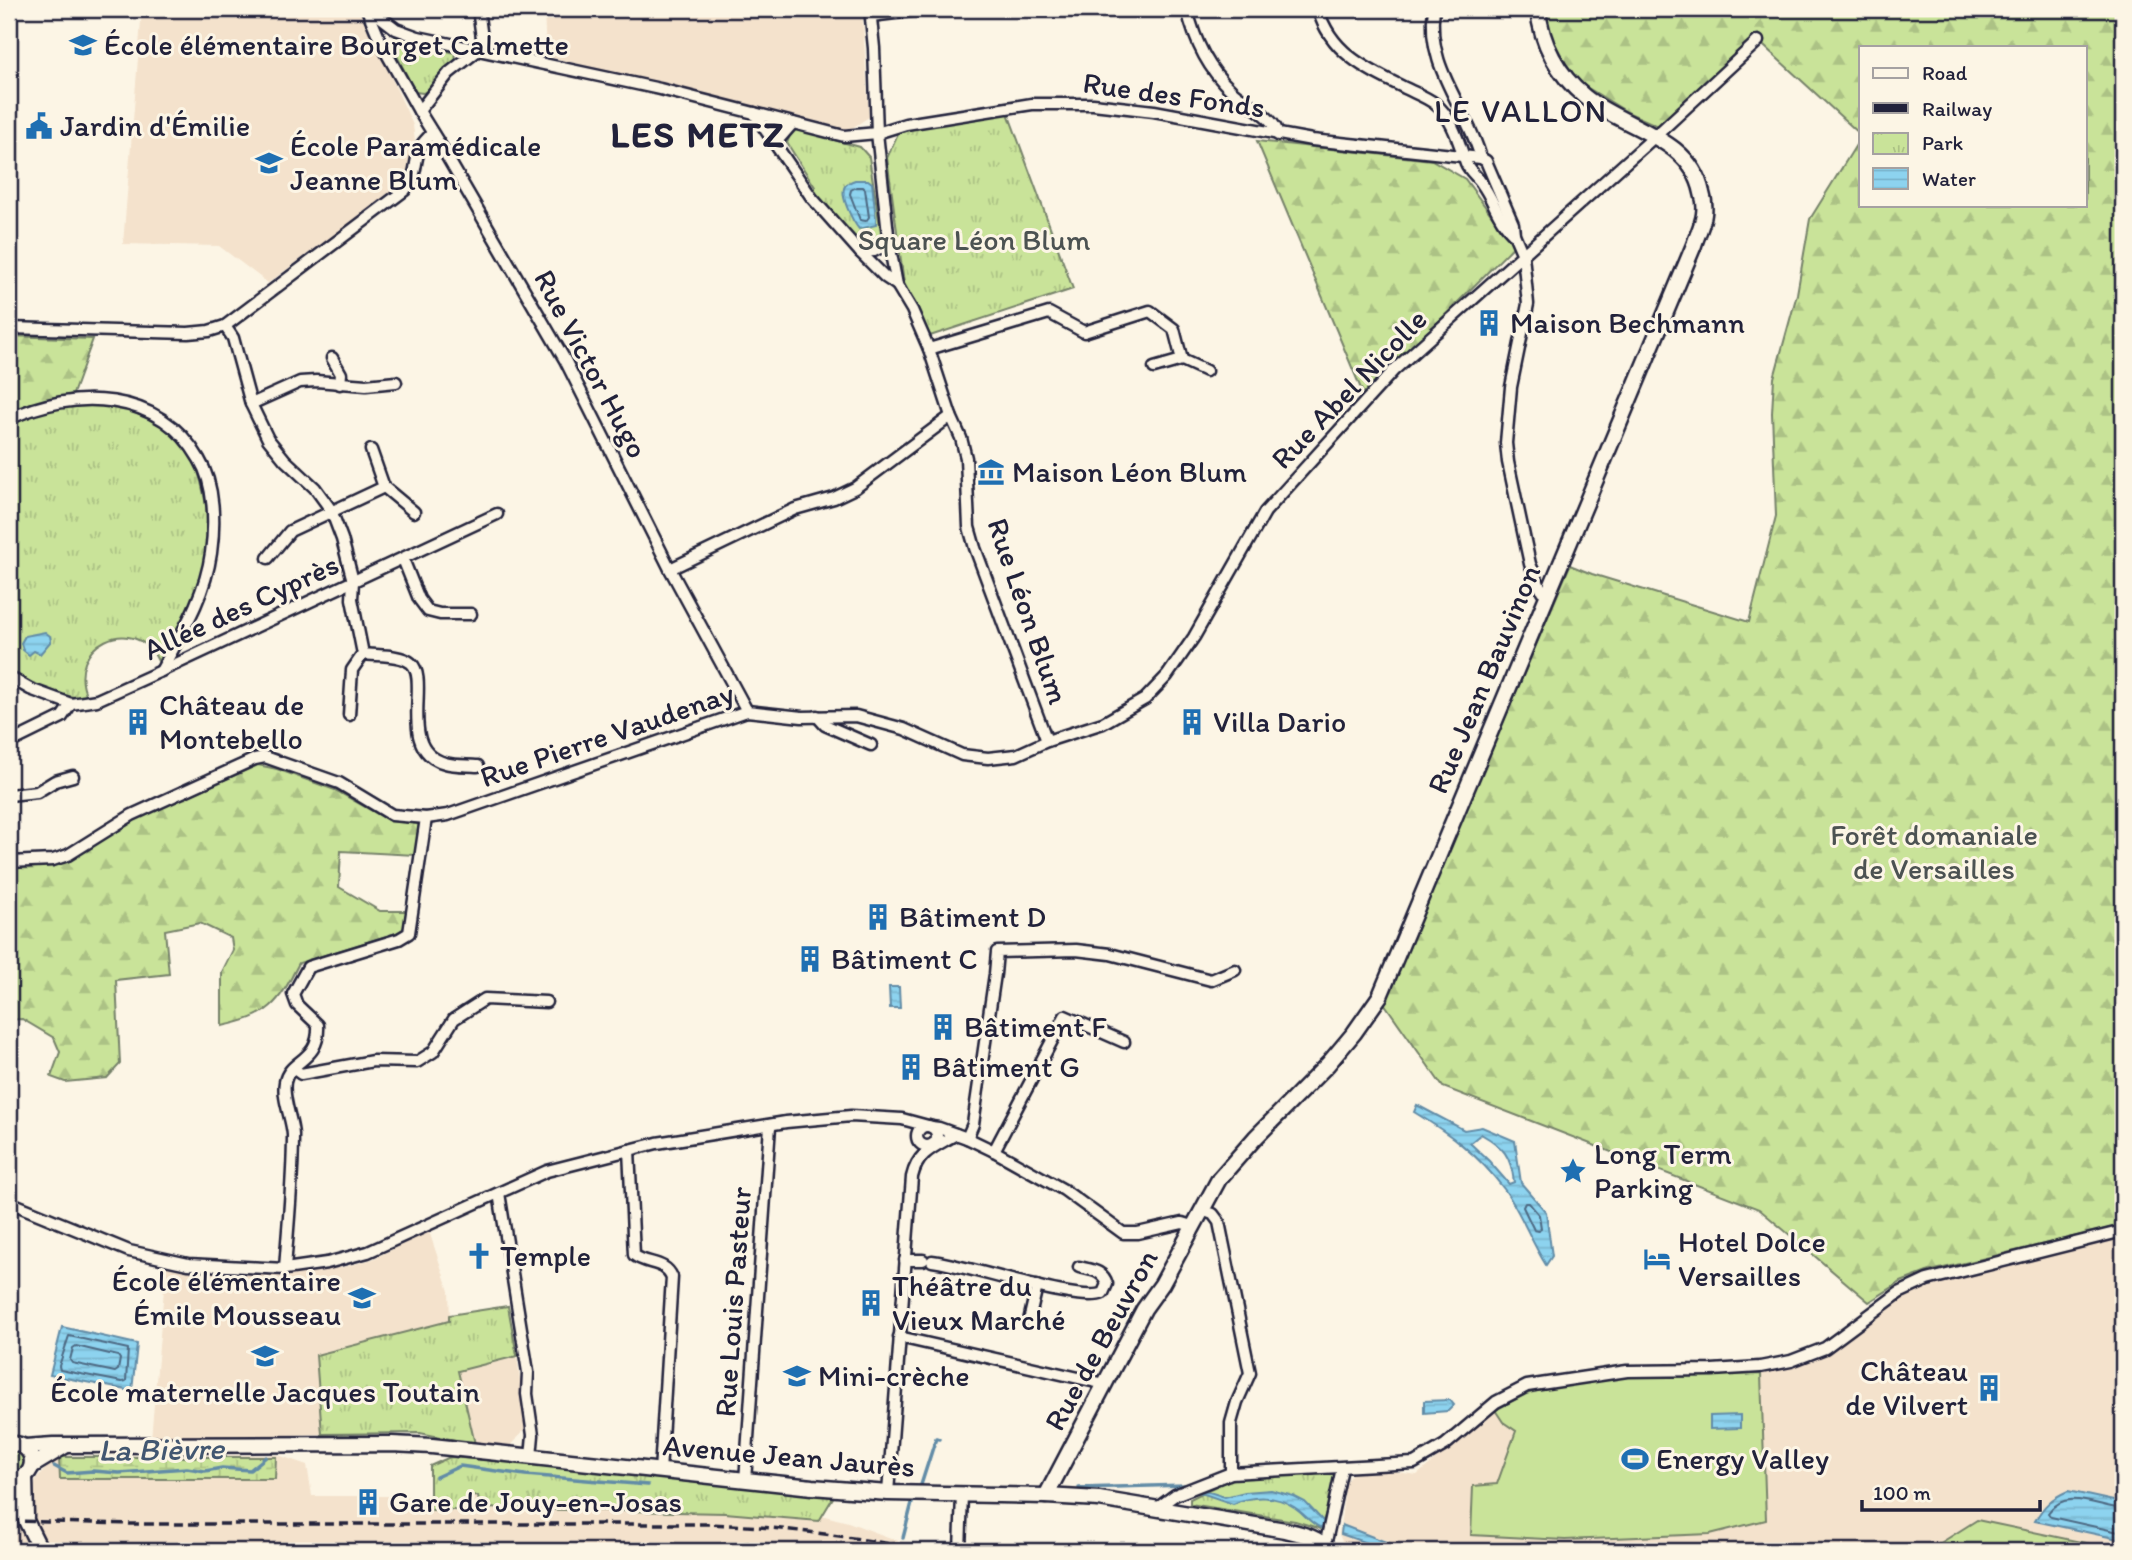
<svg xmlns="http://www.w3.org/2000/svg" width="2132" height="1560" font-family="Itim,sans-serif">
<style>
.built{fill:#f4e2cc}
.grass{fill:#c9e399;stroke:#76826a;stroke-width:2}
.forest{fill:url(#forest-firs);stroke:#76826a;stroke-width:2}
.wetland{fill:url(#wetland-marsh);stroke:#76826a;stroke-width:2}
.park{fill:url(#park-tufts);stroke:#76826a;stroke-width:2}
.water{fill:url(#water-rules);stroke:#628ca7;stroke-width:2;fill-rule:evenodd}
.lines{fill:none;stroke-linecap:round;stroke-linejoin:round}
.shore{stroke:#4d6983;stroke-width:2}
.stream{stroke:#628ca7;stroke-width:3.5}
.street-casing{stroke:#22223b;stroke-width:15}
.secondary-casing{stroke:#22223b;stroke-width:19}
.street{stroke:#fcf5e5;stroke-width:10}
.secondary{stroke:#fcf5e5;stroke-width:14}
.rail{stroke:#22223b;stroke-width:3.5;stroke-dasharray:10 5;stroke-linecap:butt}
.labels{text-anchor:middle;stroke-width:6;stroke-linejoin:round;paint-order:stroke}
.poi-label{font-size:30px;fill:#22223b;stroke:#fcf5e5;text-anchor:start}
.street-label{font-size:30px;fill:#22223b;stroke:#fcf5e5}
.park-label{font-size:30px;fill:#4c5252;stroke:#fcf5e5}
.neighbourhood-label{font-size:32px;letter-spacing:2px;fill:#22223b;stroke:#fcf5e5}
.water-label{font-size:32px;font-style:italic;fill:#425771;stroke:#fcf5e5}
.district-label{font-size:37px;font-weight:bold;letter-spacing:2px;fill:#22223b;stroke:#fcf5e5}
</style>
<defs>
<pattern id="forest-firs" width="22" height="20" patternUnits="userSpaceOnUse" patternTransform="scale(1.75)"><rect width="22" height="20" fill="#c9e399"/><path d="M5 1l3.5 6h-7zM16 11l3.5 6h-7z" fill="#acc285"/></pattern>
<pattern id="wetland-marsh" width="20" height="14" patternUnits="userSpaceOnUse" patternTransform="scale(1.75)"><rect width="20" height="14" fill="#c9e399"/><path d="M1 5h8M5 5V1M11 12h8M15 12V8" fill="none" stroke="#acc285"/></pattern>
<pattern id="park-tufts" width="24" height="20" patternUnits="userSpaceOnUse" patternTransform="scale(1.75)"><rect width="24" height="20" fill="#c9e399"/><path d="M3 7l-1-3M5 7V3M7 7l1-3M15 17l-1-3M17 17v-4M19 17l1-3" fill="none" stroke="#acc285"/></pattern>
<pattern id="water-rules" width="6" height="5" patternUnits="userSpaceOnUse" patternTransform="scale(1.75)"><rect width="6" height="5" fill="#8dd3ef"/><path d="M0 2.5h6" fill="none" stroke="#79b5ce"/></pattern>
</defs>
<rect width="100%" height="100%" fill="#fcf5e5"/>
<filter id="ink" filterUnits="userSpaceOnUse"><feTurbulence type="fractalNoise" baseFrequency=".0143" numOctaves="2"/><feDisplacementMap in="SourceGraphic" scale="14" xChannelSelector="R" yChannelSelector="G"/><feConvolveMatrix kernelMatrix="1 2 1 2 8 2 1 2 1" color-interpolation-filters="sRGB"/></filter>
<g filter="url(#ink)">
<g class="built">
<polygon points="142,9 162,9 183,14 192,9 360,9 413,125 415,141 403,185 268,283 219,246 123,244"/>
<polygon points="544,9 862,9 869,117 849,130 546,56"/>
<polygon points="429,1231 449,1291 450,1321 316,1355 322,1434 151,1439 166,1266 239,1274 275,1275 344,1267 373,1259"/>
<polygon points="2123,1236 2123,1551 1977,1520 1928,1551 1367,1551 1342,1541 1339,1535 1346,1482 1352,1473 1383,1472 1384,1470 1417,1475 1495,1410 1503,1422 1516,1431 1497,1485 1473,1486 1471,1535 1565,1540 1710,1534 1765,1520 1761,1374 1823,1356 1888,1305 1930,1285"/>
<polygon points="517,1356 526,1428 509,1447 475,1444 458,1371"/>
<polygon points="278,1455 307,1465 312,1496 478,1496 798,1509 848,1522 904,1543 939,1551 9,1551 9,1514 32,1514 31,1494 37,1478 54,1460 61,1456"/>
</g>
<g class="grass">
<polygon points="1761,1374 1766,1520 1710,1534 1565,1540 1471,1535 1473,1486 1497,1484 1516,1431 1503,1422 1495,1410 1526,1394 1548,1388 1622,1377"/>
<polygon points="2123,1434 2123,1488 2118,1487 2117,1435"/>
<circle cx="16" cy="1462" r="9"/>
<polygon points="1977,1520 2123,1551 1928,1551"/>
</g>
<g class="forest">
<polygon points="1545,9 2123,9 2123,1225 1927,1272 1901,1282 1869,1302 1759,1209 1443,1087 1384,1003 1570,565 1592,574 1749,622 1776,516 1772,413 1774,378 1797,294 1810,219 1861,137 1861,205 2085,205 2085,47 1861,47 1861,135 1754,37 1665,129 1627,112 1575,80 1544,24"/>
<polygon points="1257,141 1432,160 1465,179 1514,246 1364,396"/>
<polygon points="9,336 93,339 73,394 15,409 9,412"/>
<path d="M258,765l19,4 58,21 55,31 29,3 -4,31 -74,-4 -2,36 41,24h27l-4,20 -104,32c-21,42 -30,53 -77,63v-54l11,-22 -2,-12 -31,-15 -35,7 4,44 -53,6 4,84 -13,14 -42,4 -14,-5 9,-25 -6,-14 -32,-19 -13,1v-153l46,-2 18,-7 63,-39z"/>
</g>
<polygon class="wetland" points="59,1457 276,1457 275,1479 60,1479"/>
<g class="park">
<polygon points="395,37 455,53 456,59 428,90 423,93 415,92 392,46"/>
<polygon points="1008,113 1073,289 930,336 904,283 887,158 899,131 940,122"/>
<polygon points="795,129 860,147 869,157 881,232 879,238 859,244 814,195 815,187 787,143 791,133"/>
<path d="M99,403c36,7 76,22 94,56 7,13 9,27 12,41 7,33 1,70 -12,100 -9,21 -23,41 -35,61 -23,-50 -94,-16 -71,36 -29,2 -53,-12 -78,-27v-245c31,-19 55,-20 90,-22z"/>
<polygon points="508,1306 517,1356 458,1371 475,1444 420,1433 322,1434 316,1355 449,1321 449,1315"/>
<polygon points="450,1457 534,1464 834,1496 819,1521 725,1513 480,1508 478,1496 467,1497 466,1510 430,1510 430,1466"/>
<polygon points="1342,1468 1336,1479 1321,1529 1295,1521 1190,1504 1190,1499 1232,1478"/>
<polygon points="748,1542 748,1551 700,1551"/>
</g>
<g class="water">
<path d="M855,180h13l4,3 4,36v6l-17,4c-6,-7 -20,-34 -14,-43 3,-4 5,-4 10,-6z"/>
<polygon points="45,632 50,636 51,641 40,654 34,651 29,655 23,650 21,643 25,636"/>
<polygon points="889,987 899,987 900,1008 890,1008"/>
<path d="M1417,1105l47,25 18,-3 33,14 6,42 25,29 6,44 -6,9c-16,-25 -25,-53 -42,-76 -26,-35 -54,-55 -90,-77zM1481,1134c23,13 30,22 33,48l-5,2 -20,-23 -19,-18z"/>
<polygon points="62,1327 137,1344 132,1391 50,1375"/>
<polygon points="1450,1400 1454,1405 1448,1411 1424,1413 1424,1401"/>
<polygon points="1740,1415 1740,1428 1710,1429 1710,1416"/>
<path d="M1271,1490l22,6 12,6 19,20 -3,6c-13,-6 -16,-14 -27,-21 -18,-12 -42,-12 -61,-3l-32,-11 5,-2 19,6 20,-5z"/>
<path d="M2068,1491l55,12v37l-88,-19c9,-16 17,-23 33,-30z"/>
<polygon points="1342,1525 1409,1551 1389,1551 1341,1534"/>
</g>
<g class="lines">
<g class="shore">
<polygon points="856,187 863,187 865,189 869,217 866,221 860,220 850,194 851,190"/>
<polygon points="1525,1203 1529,1203 1539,1215 1541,1228 1539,1231 1534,1230 1523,1207"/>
<polygon points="69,1336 128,1349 126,1381 122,1382 60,1370 59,1366"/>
<polygon points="76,1346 118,1356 120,1359 118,1370 115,1372 72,1363 70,1360 73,1348"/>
<path d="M2123,1509c-25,-2 -57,-22 -75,4l3,4 72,16"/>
</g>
<g class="stream">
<polyline points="54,1466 67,1473 93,1471 119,1473 187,1468 205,1471 222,1468 250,1470 266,1457"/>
<polyline points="436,1477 460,1466 525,1475 648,1485"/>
<polyline points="920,1488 936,1438 939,1439"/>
<polyline points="1079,1488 1186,1485"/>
<polyline points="903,1538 912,1503"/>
</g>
<defs>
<g id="street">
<polyline points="367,9 382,45 419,111 442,148 565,360 670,569 747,711"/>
<polyline points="370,9 396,29 418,37 660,89 844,136 877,133 906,124 1032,104 1093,104 1154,111 1312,140 1481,158 1486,161 1513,224 1514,234 1523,255 1528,304 1511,387 1506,443 1508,462 1530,564 1542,591 1548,594"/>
<polyline points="870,9 874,48 877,133 889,243 897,285 912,310 929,349 951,416 961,438 966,458 969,527 975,548 1047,741"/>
<path d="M1187,9c7,30 21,60 44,81 12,12 46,28 47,45"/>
<path d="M1318,9c12,44 50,61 87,79 10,5 21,9 29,15 18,13 25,40 32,60 3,8 12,14 16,21 12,16 16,37 32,50"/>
<path d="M1434,9c-9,58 33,98 47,149"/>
<polyline points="871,16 928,9"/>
<polyline points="477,51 482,38 478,9"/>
<polyline points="419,111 449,73 477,51"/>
<polyline points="754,113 812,198 860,252 885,277 897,285"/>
<polyline points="778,148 779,139 793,123"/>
<polyline points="860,252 874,251 889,243"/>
<polyline points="225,326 233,338 251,404 268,439 285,460 315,488 331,510 342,539 353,581 352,599 363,654 352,670 349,715"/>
<path d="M9,328l179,5 21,-2 16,-5 180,-136c14,-17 8,-28 16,-44 3,-5 8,-9 11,-13"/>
<polyline points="929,349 1049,313 1084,332 1150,311 1174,329 1182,360 1206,371"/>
<polyline points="332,358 341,374 340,384"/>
<polyline points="1154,368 1182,360"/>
<polyline points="251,404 300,382 316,381 366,385 396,382"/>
<path d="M9,419c64,-31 151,-29 190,40 16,26 16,65 12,94 -6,44 -30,81 -50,118"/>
<polyline points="384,487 414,512"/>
<polyline points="268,558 290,531 384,487 371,450"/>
<polyline points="403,559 419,599 428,611 440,614 471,614"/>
<polyline points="670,569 795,509 834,498 855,488 951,416"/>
<path d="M363,654c14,2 37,0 48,9 20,17 -15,87 34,100 10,3 22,2 33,3"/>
<polyline points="9,677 30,689 71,704"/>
<polyline points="817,716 825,725 871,745"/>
<polyline points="9,743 62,717 71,704 97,700 161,671 497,514"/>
<polyline points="9,795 37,792 55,781 73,776"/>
<polyline points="9,862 53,860 68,855 132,815 255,759 265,757 339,783 392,815 426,818 448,815 747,711 802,717 856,716 904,729 962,755 988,758 1016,755 1047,741 1103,723 1145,699 1167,676 1194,637 1265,512 1394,370 1662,130 1758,41"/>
<polyline points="294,1069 301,1074 373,1061 417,1062 433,1052 454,1019 485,999 546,1002"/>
<circle cx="927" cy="1136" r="10"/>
<polyline points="931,1127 939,1128 967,1138 994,1151 1064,1190 1123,1233 1138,1233 1182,1223 1192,1226"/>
<polyline points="967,1138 973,1124 995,974 997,952 1076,950 1110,954 1211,980 1235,970"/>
<path d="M629,1150l5,105c12,10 31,5 38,22l-12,195"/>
<polyline points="994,1151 1065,1016 1124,1042"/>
<polyline points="499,1193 528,1372 527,1394 533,1435 531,1457"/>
<polyline points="9,1202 129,1251 188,1264 285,1269 327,1263 368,1252 547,1171 657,1143 786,1122 851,1116 902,1119 928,1126"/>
<polyline points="1202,1210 1213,1214 1219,1222 1250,1373 1237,1402 1231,1423 1231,1473"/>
<polyline points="905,1260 923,1260"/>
<path d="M932,1261c32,3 149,44 171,32l4,-9c-4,-14 -16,-14 -28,-17"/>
<path d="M285,1269c3,-44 8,-89 8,-134 -1,-17 -11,-36 -8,-53 4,-23 35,-20 33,-57l-21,-20 -4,-11 15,-27 91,-28 10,-6 17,-115"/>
<polyline points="1029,1321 1037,1286"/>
<polyline points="899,1337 1105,1384"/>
<polyline points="745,1481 770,1126"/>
<path d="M888,1493l24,-316c6,-26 23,-30 44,-43"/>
<polyline points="1156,1509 1175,1495 1231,1473 1414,1463 1445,1445 1496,1402 1527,1386 1627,1371 1712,1370 1760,1367 1791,1361 1825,1348 1899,1293 1927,1280 2123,1231"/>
<polyline points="1323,1543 1327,1537 1342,1468"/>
<polyline points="960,1551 962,1494"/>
</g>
<g id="secondary">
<path d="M9,1444c31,-3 30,39 0,35"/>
<path d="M25,1447l28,-2 339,-1 40,2 380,41 76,6 158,3 53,3 186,31c17,4 33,7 45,21"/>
<polyline points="32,1466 65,1446"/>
<polyline points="25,1476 26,1517"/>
<polyline points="9,1486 41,1551"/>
<path d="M1046,1496l98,-187 18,-25 57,-105 36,-41 73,-74 26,-31 26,-37 314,-751c3,-10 9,-21 10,-31 1,-7 0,-15 -2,-21 -11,-56 -79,-65 -117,-96 -27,-22 -44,-54 -47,-88"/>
</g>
</defs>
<use href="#street" class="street-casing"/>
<use href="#secondary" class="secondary-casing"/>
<use href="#street" class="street"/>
<use href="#secondary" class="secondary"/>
<path class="rail" d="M9,1521l121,3h580c74,3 145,13 218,27"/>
</g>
</g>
<defs>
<symbol id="school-bare" viewBox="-9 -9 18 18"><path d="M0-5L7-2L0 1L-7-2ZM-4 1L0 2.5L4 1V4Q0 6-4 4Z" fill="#1f6fb2" stroke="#fcf5e5" stroke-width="2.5" paint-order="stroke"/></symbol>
<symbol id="civic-bare" viewBox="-9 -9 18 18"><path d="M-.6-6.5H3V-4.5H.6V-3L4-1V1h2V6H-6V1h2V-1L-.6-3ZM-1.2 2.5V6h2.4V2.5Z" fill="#1f6fb2" stroke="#fcf5e5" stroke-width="2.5" paint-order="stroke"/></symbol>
<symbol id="building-bare" viewBox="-9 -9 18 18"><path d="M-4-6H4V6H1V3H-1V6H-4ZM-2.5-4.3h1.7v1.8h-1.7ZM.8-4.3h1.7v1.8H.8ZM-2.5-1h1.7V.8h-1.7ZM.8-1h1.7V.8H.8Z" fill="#1f6fb2" stroke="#fcf5e5" stroke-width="2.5" paint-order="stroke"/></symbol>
<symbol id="museum-bare" viewBox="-9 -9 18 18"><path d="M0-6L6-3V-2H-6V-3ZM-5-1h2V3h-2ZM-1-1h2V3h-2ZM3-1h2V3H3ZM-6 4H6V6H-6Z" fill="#1f6fb2" stroke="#fcf5e5" stroke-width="2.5" paint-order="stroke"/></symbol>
<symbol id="sight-bare" viewBox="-9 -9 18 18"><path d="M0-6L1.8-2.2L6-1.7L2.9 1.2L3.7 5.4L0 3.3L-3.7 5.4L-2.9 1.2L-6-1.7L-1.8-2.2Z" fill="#1f6fb2" stroke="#fcf5e5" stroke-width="2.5" paint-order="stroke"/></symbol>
<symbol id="church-bare" viewBox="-9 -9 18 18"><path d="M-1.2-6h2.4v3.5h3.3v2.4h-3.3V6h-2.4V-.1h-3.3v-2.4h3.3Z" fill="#1f6fb2" stroke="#fcf5e5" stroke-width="2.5" paint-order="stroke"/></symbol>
<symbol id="hotel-bare" viewBox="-9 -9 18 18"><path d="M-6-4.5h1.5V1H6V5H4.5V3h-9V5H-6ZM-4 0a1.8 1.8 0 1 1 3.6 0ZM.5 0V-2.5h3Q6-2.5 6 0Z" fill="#1f6fb2" stroke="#fcf5e5" stroke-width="2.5" paint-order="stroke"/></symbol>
<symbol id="stadium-bare" viewBox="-9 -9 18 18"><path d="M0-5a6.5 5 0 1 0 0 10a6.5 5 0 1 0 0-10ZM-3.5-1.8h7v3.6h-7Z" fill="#1f6fb2" stroke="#fcf5e5" stroke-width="2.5" paint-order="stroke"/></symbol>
</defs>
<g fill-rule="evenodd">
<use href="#school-bare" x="64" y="26" width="38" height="38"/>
<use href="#civic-bare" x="20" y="107" width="38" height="38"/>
<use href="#school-bare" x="250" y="144" width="38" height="38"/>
<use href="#building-bare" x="1470" y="304" width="38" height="38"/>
<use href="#museum-bare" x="972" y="453" width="38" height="38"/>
<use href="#building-bare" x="119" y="703" width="38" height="38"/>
<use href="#building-bare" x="1173" y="703" width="38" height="38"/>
<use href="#building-bare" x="859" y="898" width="38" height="38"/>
<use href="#building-bare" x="791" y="940" width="38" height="38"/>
<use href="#building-bare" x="924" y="1008" width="38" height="38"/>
<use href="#building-bare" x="892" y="1048" width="38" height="38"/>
<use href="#sight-bare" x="1554" y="1152" width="38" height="38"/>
<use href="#church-bare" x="460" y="1237" width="38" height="38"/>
<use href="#hotel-bare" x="1638" y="1240" width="38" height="38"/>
<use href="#school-bare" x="343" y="1279" width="38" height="38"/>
<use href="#building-bare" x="852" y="1284" width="38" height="38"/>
<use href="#school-bare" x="246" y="1337" width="38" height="38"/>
<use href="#school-bare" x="778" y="1357" width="38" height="38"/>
<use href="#building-bare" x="1970" y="1369" width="38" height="38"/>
<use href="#stadium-bare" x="1616" y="1440" width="38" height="38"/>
<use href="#building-bare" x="349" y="1483" width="38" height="38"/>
</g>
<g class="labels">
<g class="poi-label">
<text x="104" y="55">École élémentaire Bourget Calmette</text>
<text x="60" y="136">Jardin d'Émilie</text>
<text x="290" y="156">École Paramédicale<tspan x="290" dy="34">Jeanne Blum</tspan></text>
<text x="1510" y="333">Maison Bechmann</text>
<text x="1012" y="482">Maison Léon Blum</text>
<text x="159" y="715">Château de<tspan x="159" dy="34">Montebello</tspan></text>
<text x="1213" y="732">Villa Dario</text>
<text x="899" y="927">Bâtiment D</text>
<text x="831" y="969">Bâtiment C</text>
<text x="964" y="1037">Bâtiment F</text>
<text x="932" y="1077">Bâtiment G</text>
<text x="1594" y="1164">Long Term<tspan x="1594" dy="34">Parking</tspan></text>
<text x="1678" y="1252">Hotel Dolce<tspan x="1678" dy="34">Versailles</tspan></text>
<text x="500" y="1266">Temple</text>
<text x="341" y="1291" text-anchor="end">École élémentaire<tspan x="341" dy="34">Émile Mousseau</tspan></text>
<text x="892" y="1296">Théâtre du<tspan x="892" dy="34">Vieux Marché</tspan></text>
<text x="1968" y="1381" text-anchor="end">Château<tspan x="1968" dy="34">de Vilvert</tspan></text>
<text x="818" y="1386">Mini-crèche</text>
<text x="265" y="1402" text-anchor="middle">École maternelle Jacques Toutain</text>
<text x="1656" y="1469">Energy Valley</text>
<text x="389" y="1512">Gare de Jouy-en-Josas</text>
</g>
<g class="street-label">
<text transform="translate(1174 95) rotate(8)" y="10">Rue des Fonds</text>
<text transform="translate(591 364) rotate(62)" y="10">Rue Victor Hugo</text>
<text transform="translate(1349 389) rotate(-46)" y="10">Rue Abel Nicolle</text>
<text transform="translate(241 607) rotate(-25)" y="10">Allée des Cyprès</text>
<text transform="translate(1028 611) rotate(71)" y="10">Rue Léon Blum</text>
<text transform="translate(1484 679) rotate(-67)" y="10">Rue Jean Bauvinon</text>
<text transform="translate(607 735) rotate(-19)" y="10">Rue Pierre Vaudenay</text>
<text transform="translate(733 1302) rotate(-86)" y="10">Rue Louis Pasteur</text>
<text transform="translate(1101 1340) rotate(-61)" y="10">Rue de Beuvron</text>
<text transform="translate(789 1456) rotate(5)" y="10">Avenue Jean Jaurès</text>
</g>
<g class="park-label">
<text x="974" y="250">Square Léon Blum</text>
<text x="1934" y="845">Forêt domaniale<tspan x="1934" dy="34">de Versailles</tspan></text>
</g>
<g class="neighbourhood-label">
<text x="1521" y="122">LE VALLON</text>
</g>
<g class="water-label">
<text transform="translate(161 1449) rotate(-1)" y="11">La Bièvre</text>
</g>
<g class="district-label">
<text x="698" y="147">LES METZ</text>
</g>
</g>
<rect width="2132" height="1560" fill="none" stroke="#fcf5e5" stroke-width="35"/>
<rect x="18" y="18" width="2097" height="1525" fill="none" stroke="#22223b" stroke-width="2.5" filter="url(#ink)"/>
<rect x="1859" y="46" width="228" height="161" fill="#fcf5e5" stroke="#a5a1a1" stroke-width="2"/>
<rect x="1873" y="68" width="35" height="10" fill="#fcf5e5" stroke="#a5a1a1" stroke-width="2"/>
<text x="1922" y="80" font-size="21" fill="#22223b">Road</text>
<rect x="1873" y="103" width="35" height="10" fill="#22223b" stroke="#a5a1a1" stroke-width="2"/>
<text x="1922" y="116" font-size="21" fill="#22223b">Railway</text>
<rect x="1873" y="133" width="35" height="21" fill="url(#park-tufts)" stroke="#a5a1a1" stroke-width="2"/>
<text x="1922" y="150" font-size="21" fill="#22223b">Park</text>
<rect x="1873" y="168" width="35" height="21" fill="url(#water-rules)" stroke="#a5a1a1" stroke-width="2"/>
<text x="1922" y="186" font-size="21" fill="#22223b">Water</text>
<path d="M1862 1500v10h178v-10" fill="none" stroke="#22223b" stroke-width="3.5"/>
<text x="1873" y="1500" font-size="21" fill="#22223b" stroke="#fcf5e5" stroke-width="5" paint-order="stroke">100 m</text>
</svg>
